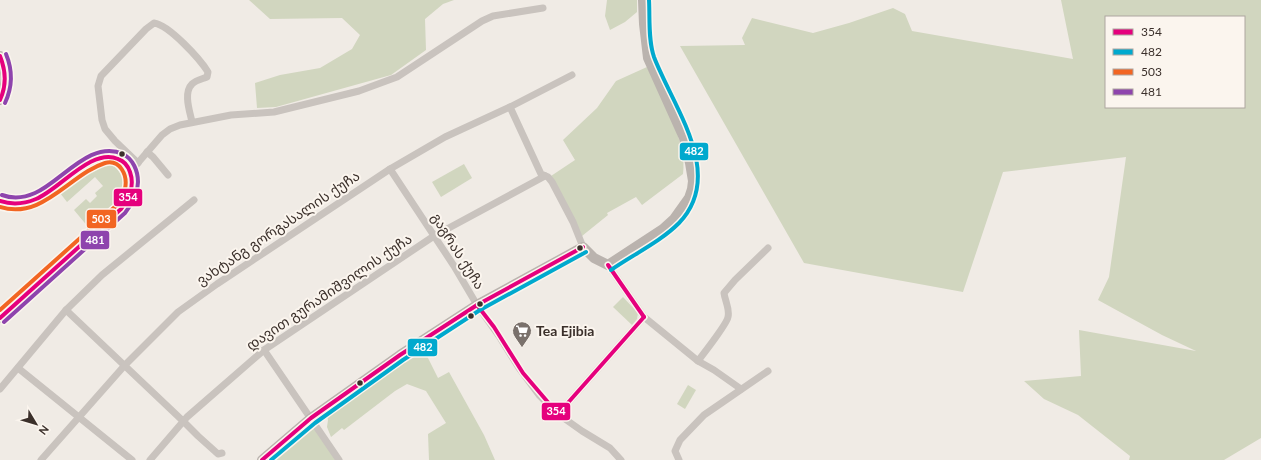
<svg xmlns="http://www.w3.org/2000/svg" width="1261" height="460" font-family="Lato,'Noto Sans Georgian',sans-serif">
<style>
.green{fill:#d1d6bf;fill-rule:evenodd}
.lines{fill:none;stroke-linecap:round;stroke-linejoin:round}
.street{stroke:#c9c3be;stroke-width:7}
.secondary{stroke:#bab3ae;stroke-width:10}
.bus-1-casing{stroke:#fbf5ee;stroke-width:7}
.bus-2-casing{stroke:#fbf5ee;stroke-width:7}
.bus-3-casing{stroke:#fbf5ee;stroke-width:7}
.bus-4-casing{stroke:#fbf5ee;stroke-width:7}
.bus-1{stroke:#e5007d;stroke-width:4}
.bus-2{stroke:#00a9ce;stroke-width:4}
.bus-3{stroke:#f26522;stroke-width:4}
.bus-4{stroke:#8e44ad;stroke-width:4}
.bus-dot{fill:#3b302b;stroke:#fbf5ee;stroke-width:1.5}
.labels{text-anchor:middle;stroke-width:4;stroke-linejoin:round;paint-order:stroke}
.street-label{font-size:14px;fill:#3b302b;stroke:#fbf5ee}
.poi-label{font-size:14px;font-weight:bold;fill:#3b302b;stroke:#fbf5ee;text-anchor:start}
.line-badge{stroke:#fbf5ee;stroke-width:1.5}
.badge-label{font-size:11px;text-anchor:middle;font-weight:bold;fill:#fff}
</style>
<rect width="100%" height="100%" fill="#f0ebe5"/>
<g class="green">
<polygon points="249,0 454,0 443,4 425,19 426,50 391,75 276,107 257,108 255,83 280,75 320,68 352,49 360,35 342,18 270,19"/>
<polygon points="607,0 637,0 637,12 625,22 610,30 605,16"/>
<path d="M1061,0h200v438l-37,22h-95l1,-4 -52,-41 -34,-16 -20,-18 57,-5 -2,-46 117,21 -34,-16 -64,-35 11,-23 17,-120 -123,15 -40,120 -159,-29 -124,-217 65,-1 -3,-7 10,-20 61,15 36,-10 44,-15 12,6 7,17 161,28zM1106,17h138v90h-138z"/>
<path d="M647,67c14,29 41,76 36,107l-41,31 -6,-8 -29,16 1,2 -26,21 -31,-60 24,-16 -12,-20 34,-32 19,-27z"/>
<polygon points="112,163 126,180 119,202 89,228 74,210 86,199 90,203 97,196 95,193 103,186 95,177 67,202 60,193 95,167"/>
<polygon points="464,164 472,178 441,197 432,182"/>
<polygon points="623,297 638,313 637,319 632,325 613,307"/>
<polygon points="416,348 425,352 438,378 449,372 484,435 495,460 429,460 428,434 446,423 426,391 407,384 395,391 344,430 342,428 331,437 327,427 328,420 326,412"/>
<polygon points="688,385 696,390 685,409 677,404"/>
<polygon points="311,424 336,460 270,460"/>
</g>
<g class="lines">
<g class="street">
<polyline points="510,107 541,174 548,177 552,182 573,222 583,247"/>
<polyline points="147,152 153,157 168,175"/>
<path d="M138,163l-23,-22 -10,-12 -3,-9 -4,-34 3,-10 45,-47 8,-6c15,2 46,36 54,49l-1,5c-5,2 -11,3 -15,7 -9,9 -2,28 0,38"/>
<polyline points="390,169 454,266 477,305 499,336 519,368 539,395 558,414 644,317"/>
<polyline points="130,172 162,135 170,129 180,125 231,115 274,112 359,91 397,77 482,21 493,16 543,8"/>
<polyline points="608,265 644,317 698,361 714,370 741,389"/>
<polyline points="66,310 183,421 198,436 218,454 222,453"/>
<polyline points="264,350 339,460"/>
<path d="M698,361c6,-8 29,-37 30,-44 2,-8 -3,-16 -4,-24l11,-13 33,-32"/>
<polyline points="18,368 132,460"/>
<polyline points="0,389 66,310 102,275 194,200"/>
<polyline points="558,414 582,431 610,448 621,460"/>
<polyline points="41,460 125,365 178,312 217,284 390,169 445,137 510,107 572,75"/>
<polyline points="150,460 187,417 264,350 434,236 545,176"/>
<polyline points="679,460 675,451 680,440 704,415 768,371"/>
</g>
<g class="secondary">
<path d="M0,56c7,15 8,29 0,44"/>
<path d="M0,201c14,5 27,3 41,-4 19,-10 60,-54 81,-37 5,4 8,9 9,15 3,13 -2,24 -10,34l-121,109"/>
<polyline points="262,460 311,418 400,355 477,305 583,247 594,258 608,265 663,229 674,219 689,198 692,189 693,181 690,163 684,138 648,58 644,24 643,0"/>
</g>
<defs>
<g id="bus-1">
<path d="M0,56c6,15 7,29 0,44"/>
<path d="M0,201c12,4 24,3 36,-2 23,-9 56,-52 82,-40 6,2 10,7 12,13 5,14 -1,26 -9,37l-121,109"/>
<polyline points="608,265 644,317"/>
<polyline points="477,305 494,327 523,373 558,414 644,317"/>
<polyline points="262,460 311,418 400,355 477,305 583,247"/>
</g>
<g id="bus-2">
<path d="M611,270c23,-16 49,-28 68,-47 47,-49 -6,-116 -25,-166 -6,-17 -4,-39 -5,-57"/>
<polyline points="271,460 315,423 403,360 480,310 586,252"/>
</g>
<path id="bus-3" d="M0,207c36,11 60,-19 88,-36 5,-3 11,-6 17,-8 15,-4 23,12 20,26 -1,6 -5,11 -8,16l-117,105"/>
<g id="bus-4">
<path d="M5,103c8,-17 8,-32 1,-49"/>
<path d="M2,195c11,4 22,3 33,-2 26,-11 56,-54 88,-39 10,5 15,17 15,28 0,12 -6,22 -13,31l-121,109"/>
</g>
</defs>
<use href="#bus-1" class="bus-1-casing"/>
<use href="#bus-2" class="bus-2-casing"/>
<use href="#bus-3" class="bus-3-casing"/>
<use href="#bus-4" class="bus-4-casing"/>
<use href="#bus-1" class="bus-1"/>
<use href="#bus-2" class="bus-2"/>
<use href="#bus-3" class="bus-3"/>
<use href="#bus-4" class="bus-4"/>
</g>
<defs>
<symbol id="supermarket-pin" viewBox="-11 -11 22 30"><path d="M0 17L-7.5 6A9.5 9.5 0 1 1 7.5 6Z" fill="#7a716c" stroke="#fbf5ee"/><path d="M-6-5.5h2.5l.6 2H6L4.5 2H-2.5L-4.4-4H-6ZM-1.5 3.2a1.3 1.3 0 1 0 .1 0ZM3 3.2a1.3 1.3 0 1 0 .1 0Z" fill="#fff"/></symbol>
</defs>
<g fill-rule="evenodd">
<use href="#supermarket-pin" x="511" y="320" width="22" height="30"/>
</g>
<g class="bus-dot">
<circle cx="122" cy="154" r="3.5"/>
<circle cx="580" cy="248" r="3.5"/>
<circle cx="480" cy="304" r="3.5"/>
<circle cx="471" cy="316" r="3.5"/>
<circle cx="360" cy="383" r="3.5"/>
</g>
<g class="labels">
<g class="street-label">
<text transform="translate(278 228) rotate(-34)" y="5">ვახტანგ გორგასალის ქუჩა</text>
<text transform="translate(458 251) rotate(58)" y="5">გაგრას ქუჩა</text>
<text transform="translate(329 292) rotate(-34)" y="5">დავით გურამიშვილის ქუჩა</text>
</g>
<g class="poi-label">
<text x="536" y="336">Tea Ejibia</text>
</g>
</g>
<g class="line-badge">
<rect x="679" y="142" width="30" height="19" rx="4" fill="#00a9ce"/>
<rect x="113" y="188" width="30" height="19" rx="4" fill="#e5007d"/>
<rect x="86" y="209" width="31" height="20" rx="4" fill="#f26522"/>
<rect x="80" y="230" width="30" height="20" rx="4" fill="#8e44ad"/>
<rect x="407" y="338" width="31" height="19" rx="4" fill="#00a9ce"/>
<rect x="541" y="402" width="30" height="19" rx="4" fill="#e5007d"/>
</g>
<g class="badge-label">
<text x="694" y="155">482</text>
<text x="128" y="201">354</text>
<text x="101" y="223">503</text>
<text x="95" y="244">481</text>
<text x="423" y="351">482</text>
<text x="556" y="415">354</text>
</g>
<rect x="1105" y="16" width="140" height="92" fill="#fbf5ee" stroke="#aea6a0"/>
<rect x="1113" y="29" width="20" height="6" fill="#e5007d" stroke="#aea6a0"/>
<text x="1141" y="36" font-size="12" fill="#3b302b">354</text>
<rect x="1113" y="49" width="20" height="6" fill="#00a9ce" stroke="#aea6a0"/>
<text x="1141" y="56" font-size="12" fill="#3b302b">482</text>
<rect x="1113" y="69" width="20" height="6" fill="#f26522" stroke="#aea6a0"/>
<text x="1141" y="76" font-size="12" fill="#3b302b">503</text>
<rect x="1113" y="89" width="20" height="6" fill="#8e44ad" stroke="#aea6a0"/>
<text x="1141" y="96" font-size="12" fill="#3b302b">481</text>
<g transform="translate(36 424) rotate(128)" stroke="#fbf5ee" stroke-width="3" paint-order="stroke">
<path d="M0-3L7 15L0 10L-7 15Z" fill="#3b302b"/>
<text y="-6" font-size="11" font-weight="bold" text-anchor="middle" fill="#3b302b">N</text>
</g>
</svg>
